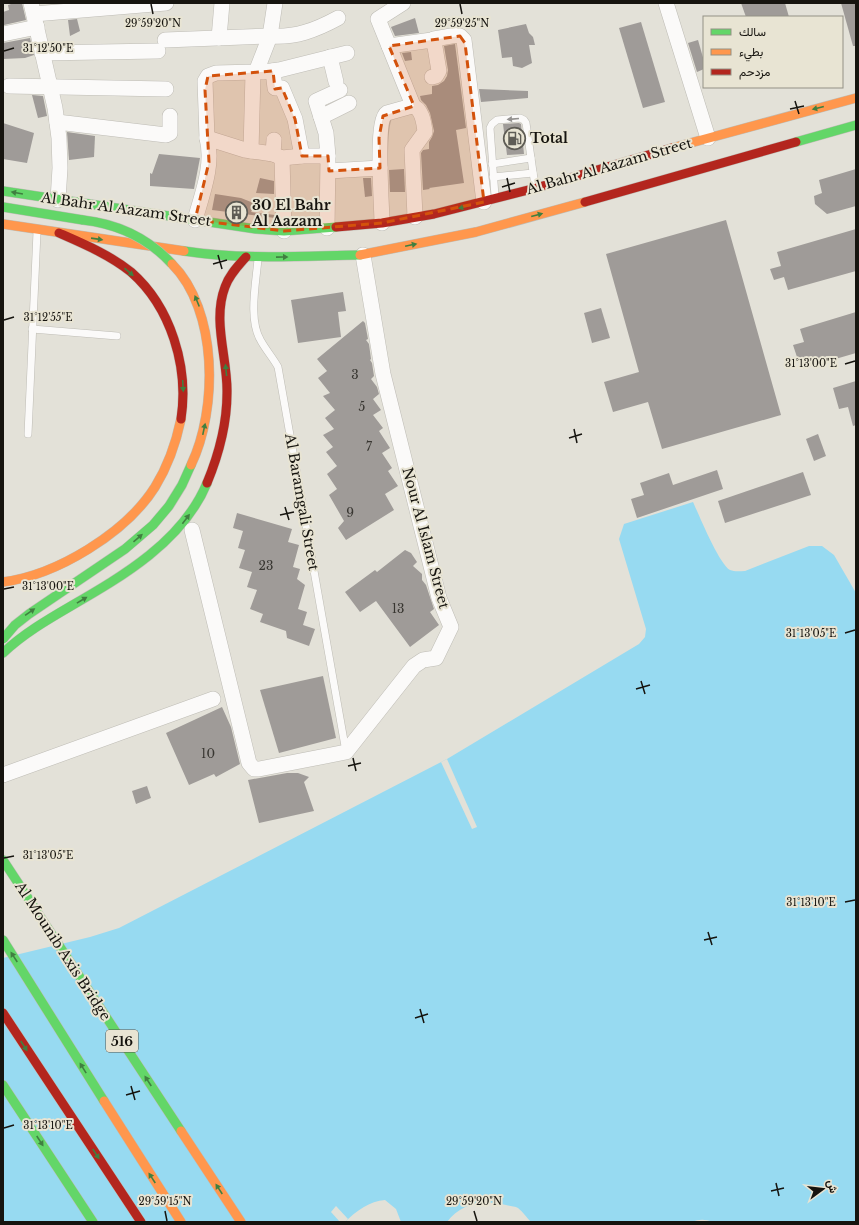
<svg xmlns="http://www.w3.org/2000/svg" width="859" height="1225" font-family="'Libre Baskerville',Vazirmatn,serif">
<style>
.water{fill:#97daf1}
.pier{fill:#e3e1d8}
.building{fill:#9f9b98}
.lines{fill:none;stroke-linecap:round;stroke-linejoin:round}
.lane-casing{stroke:#bebcb5;stroke-width:8}
.street-casing{stroke:#bebcb5;stroke-width:16}
.fast-casing{stroke:#bebcb5;stroke-width:10}
.slow-casing{stroke:#bebcb5;stroke-width:10}
.jam-casing{stroke:#bebcb5;stroke-width:10}
.lane{stroke:#fbfaf9;stroke-width:7}
.street{stroke:#fbfaf9;stroke-width:15}
.fast{stroke:#63d668;stroke-width:9}
.slow{stroke:#ff974d;stroke-width:9}
.jam{stroke:#b3261e;stroke-width:9}
.fast-bridge-casing{stroke:#bebcb5;stroke-width:10;stroke-linecap:butt}
.slow-bridge-casing{stroke:#bebcb5;stroke-width:10;stroke-linecap:butt}
.fast-bridge{stroke:#63d668;stroke-width:9}
.slow-bridge{stroke:#ff974d;stroke-width:9}
.oneway{fill:#407f40}
.oneway2{fill:#949290}
.marked{fill:#d3520c;fill-opacity:0.2;stroke:#d3520c;stroke-width:3;stroke-dasharray:8 5;stroke-linejoin:round}
.ticks{fill:none;stroke:#16140f;stroke-width:1.5}
.labels{text-anchor:middle;stroke-width:4;stroke-linejoin:round;paint-order:stroke}
.number-label{font-size:12px;fill:#383631}
.shield{fill:#e8e4d3;stroke:#55524a;stroke-width:1}
.shield-label{font-size:13px;font-weight:bold;fill:#16140f}
.poi-label{font-size:14px;font-weight:bold;fill:#16140f;stroke:#e8e4d3;text-anchor:start}
.street-label{font-size:14px;fill:#16140f;stroke:#e8e4d3}
.ticks-label{font-size:10px;text-anchor:middle;fill:#16140f;stroke:#e8e4d3;stroke-width:4;stroke-linejoin:round;paint-order:stroke}
</style>
<rect width="100%" height="100%" fill="#e3e1d8"/>
<path class="water" d="M693,502c6,13 26,62 37,68 5,2 10,1 15,1l64,-25h13l12,9 22,38v629h-143c-8,-3 -14,-3 -21,0h-161c-4,-4 -8,-10 -13,-14 -3,-2 -8,-2 -12,-3 -23,-6 -45,-2 -59,17h-46l-5,-13 -11,-9c-15,1 -29,11 -40,22h-342v-264l87,-21 29,-9 328,-169 192,-115 6,-7 1,-8 -27,-90 5,-15z"/>
<g class="pier">
<polygon points="447,759 477,827 472,829 441,762"/>
<polygon points="336,1206 348,1219 345,1222 340,1222 331,1212"/>
</g>
<g class="building">
<polygon points="14,3 22,3 26,20 4,25 3,12 9,10 8,5"/>
<polygon points="741,3 785,3 789,17 746,17"/>
<polygon points="841,3 856,3 856,46 853,46"/>
<polygon points="415,18 419,33 395,36 391,27"/>
<polygon points="77,19 80,31 70,36 68,20"/>
<polygon points="641,22 665,102 643,108 619,28"/>
<polygon points="526,24 529,33 533,37 535,45 529,45 532,63 522,68 513,66 512,57 502,58 498,30"/>
<polygon points="30,38 34,55 25,58 3,59 3,43"/>
<polygon points="698,40 704,61 704,69 697,72 688,43"/>
<polygon points="455,44 466,128 456,130 464,183 429,188 430,189 423,190 421,153 423,150 429,149 429,142 432,137 434,131 430,113 426,105 421,100 420,96 432,94 432,86 438,85 444,81 447,76 448,70 444,46"/>
<polygon points="411,52 412,60 405,61 402,53"/>
<polygon points="479,89 528,91 528,98 481,102"/>
<polygon points="32,95 43,96 47,116 38,118"/>
<polygon points="3,123 34,133 27,163 3,159"/>
<polygon points="519,123 521,124 524,154 507,155 503,124"/>
<polygon points="67,132 95,136 94,157 69,160"/>
<polygon points="159,154 200,158 194,189 150,186 150,173 152,174"/>
<polygon points="404,169 405,192 390,192 389,170"/>
<polygon points="856,169 856,206 827,214 815,204 814,196 822,193 819,180"/>
<polygon points="260,178 274,181 274,194 256,193"/>
<polygon points="363,178 371,178 372,196 365,197"/>
<polygon points="215,194 241,198 256,204 251,212 275,215 275,218 212,210"/>
<polygon points="726,220 781,415 662,449 648,402 613,412 604,382 639,372 606,254"/>
<polygon points="856,229 856,271 788,290 784,277 774,280 770,269 781,266 777,252"/>
<polygon points="343,292 346,311 338,312 341,337 298,343 291,300"/>
<polygon points="601,308 610,338 592,343 584,313"/>
<polygon points="856,312 856,353 801,369 793,345 804,342 800,329"/>
<polygon points="363,321 365,323 368,339 366,340 369,344 371,359 370,360 372,363 374,376 371,379 377,387 379,394 373,399 381,410 373,415 383,428 379,431 390,448 382,453 392,468 388,471 398,486 385,494 394,510 346,540 338,528 344,521 329,495 337,489 327,474 337,466 326,452 333,447 323,435 334,429 325,418 335,410 323,396 330,393 318,378 327,371 317,359"/>
<polygon points="856,381 856,425 853,426 848,407 839,409 833,388"/>
<polygon points="818,434 826,456 814,461 806,439"/>
<polygon points="717,470 723,489 637,518 631,499 644,495 640,483 669,473 673,485"/>
<polygon points="803,472 811,495 725,523 718,501"/>
<polygon points="237,513 292,529 288,542 299,545 293,567 300,569 297,579 305,585 298,609 307,612 303,625 315,629 309,646 287,638 286,631 260,622 263,614 250,609 257,590 247,587 252,572 239,568 245,550 238,548 243,531 233,528"/>
<polygon points="405,550 411,553 417,562 413,566 422,574 422,580 426,585 434,609 430,612 439,625 410,647 376,601 360,612 345,592 375,570 377,572"/>
<polygon points="323,676 336,738 279,753 260,690"/>
<polygon points="222,707 231,727 240,764 216,777 214,774 189,785 166,733"/>
<polygon points="287,773 298,773 309,777 304,782 314,811 259,823 248,780"/>
<polygon points="147,786 151,798 136,804 132,791"/>
</g>
<g class="lines">
<defs>
<g id="lane">
<polyline points="492,164 531,158"/>
<polyline points="493,177 533,173"/>
<polyline points="495,196 490,128 492,124 497,120 520,118 524,120 526,123 535,186"/>
<path d="M258,259c-2,24 -10,61 3,82 5,9 12,17 17,26l68,385"/>
<polyline points="32,329 117,336"/>
<polyline points="28,434 37,232"/>
</g>
<g id="street">
<polyline points="31,3 55,108 59,138 60,168 58,200"/>
<polyline points="403,3 378,19 412,103 412,106"/>
<polyline points="666,3 708,138"/>
<polyline points="34,14 166,3"/>
<polyline points="3,34 37,27"/>
<polyline points="219,38 222,3"/>
<path d="M165,40l105,-4c25,2 46,-6 68,-18"/>
<polyline points="433,40 434,39 457,35 460,36 464,40 484,202"/>
<polyline points="389,46 432,40 434,41 439,71 436,76 432,77"/>
<polyline points="42,53 158,51"/>
<polyline points="330,57 336,82"/>
<polyline points="273,71 275,88 282,88 295,119 302,156"/>
<polyline points="263,72 279,70 347,53"/>
<polyline points="9,86 166,89"/>
<path d="M412,106c10,2 12,17 13,26l-13,18 3,67"/>
<polyline points="321,117 349,103"/>
<polyline points="57,122 166,135 170,133 170,116"/>
<polyline points="207,138 245,150 273,154 282,158 302,156 328,156"/>
<polyline points="251,151 253,73"/>
<polyline points="273,154 274,140"/>
<polyline points="282,158 284,231"/>
<polyline points="329,171 380,168"/>
<path d="M195,220c7,-26 19,-55 12,-82l-2,-57 3,-5 8,-3 40,-1 14,-36 5,-33"/>
<path d="M382,223c0,-17 -7,-103 5,-110l25,-7"/>
<polyline points="327,228 328,156 326,133 316,101 340,90"/>
<polyline points="192,530 249,763 254,769 259,769 346,752 414,666 423,660 436,658 451,627 439,598 383,374 363,255"/>
<polyline points="3,775 213,699"/>
</g>
<g id="fast">
<polyline points="796,142 856,125"/>
<polyline points="3,191 256,229 284,231 336,227"/>
<polyline points="3,207 83,220"/>
<path d="M184,251c58,9 117,5 176,4"/>
<path d="M3,653c20,-19 44,-33 68,-47 52,-30 112,-65 136,-123"/>
<polyline points="3,860 181,1131"/>
<polyline points="3,940 104,1101"/>
<polyline points="3,1085 93,1222"/>
</g>
<g id="slow">
<polyline points="672,148 856,98"/>
<polyline points="3,224 184,251"/>
<polyline points="360,255 476,232 585,202"/>
<path d="M3,582c54,-7 123,-49 152,-95 13,-21 21,-44 26,-68"/>
<polyline points="104,1101 181,1222"/>
<polyline points="181,1131 241,1222"/>
</g>
<g id="jam">
<polyline points="585,202 796,142"/>
<polyline points="336,227 382,223 434,214 536,188 672,148"/>
<path d="M59,233c25,11 51,22 72,39 40,35 58,95 50,147"/>
<path d="M207,483c12,-29 20,-59 20,-90 1,-34 -15,-72 -2,-106 4,-12 13,-21 21,-30"/>
<polyline points="3,1013 141,1222"/>
</g>
</defs>
<use href="#lane" class="lane-casing"/>
<use href="#street" class="street-casing"/>
<use href="#fast" class="fast-casing"/>
<use href="#slow" class="slow-casing"/>
<use href="#jam" class="jam-casing"/>
<use href="#lane" class="lane"/>
<use href="#street" class="street"/>
<use href="#fast" class="fast"/>
<use href="#slow" class="slow"/>
<use href="#jam" class="jam"/>
<defs>
<g id="fast-bridge">
<path d="M83,220c35,4 65,18 89,44"/>
<polyline points="3,639 15,625 29,614 125,549 153,525 169,506 182,485 191,465"/>
</g>
<path id="slow-bridge" d="M172,264c46,46 46,145 19,201"/>
</defs>
<use href="#fast-bridge" class="fast-bridge-casing"/>
<use href="#slow-bridge" class="slow-bridge-casing"/>
<use href="#fast-bridge" class="fast-bridge"/>
<use href="#slow-bridge" class="slow-bridge"/>
</g>
<defs><path id="oneway-solid" d="M-6-.8H1V-3.2L6.5 0L1 3.2V.8H-6Z"/></defs>
<g class="oneway">
<use href="#oneway-solid" transform="translate(818 108) rotate(166)"/>
<use href="#oneway-solid" transform="translate(17 193) rotate(-170)"/>
<use href="#oneway-solid" transform="translate(464 207) rotate(166)"/>
<use href="#oneway-solid" transform="translate(537 215) rotate(-15)"/>
<use href="#oneway-solid" transform="translate(97 239) rotate(8)"/>
<use href="#oneway-solid" transform="translate(411 245) rotate(-12)"/>
<use href="#oneway-solid" transform="translate(282 257) rotate(-1)"/>
<use href="#oneway-solid" transform="translate(129 272) rotate(41)"/>
<use href="#oneway-solid" transform="translate(197 301) rotate(-112)"/>
<use href="#oneway-solid" transform="translate(226 370) rotate(-96)"/>
<use href="#oneway-solid" transform="translate(183 386) rotate(87)"/>
<use href="#oneway-solid" transform="translate(204 429) rotate(-78)"/>
<use href="#oneway-solid" transform="translate(186 519) rotate(-53)"/>
<use href="#oneway-solid" transform="translate(138 538) rotate(-41)"/>
<use href="#oneway-solid" transform="translate(82 600) rotate(-31)"/>
<use href="#oneway-solid" transform="translate(30 612) rotate(-35)"/>
<use href="#oneway-solid" transform="translate(14 957) rotate(-123)"/>
<use href="#oneway-solid" transform="translate(24 1046) rotate(57)"/>
<use href="#oneway-solid" transform="translate(83 1068) rotate(-122)"/>
<use href="#oneway-solid" transform="translate(148 1081) rotate(-123)"/>
<use href="#oneway-solid" transform="translate(40 1141) rotate(57)"/>
<use href="#oneway-solid" transform="translate(96 1154) rotate(57)"/>
<use href="#oneway-solid" transform="translate(152 1178) rotate(-123)"/>
<use href="#oneway-solid" transform="translate(219 1189) rotate(-123)"/>
</g>
<use class="oneway2" href="#oneway-solid" transform="translate(513 119) rotate(175)"/>
<path class="marked" d="M460,36l5,7 19,159 -102,21 -98,8 -89,-11 14,-58 -4,-72 3,-14 65,-5 2,18 7,-1 13,31 7,37h26l1,15 51,-3 -1,-30 4,-22 31,-10 -25,-60z"/>
<path class="ticks" d="M151,4l2,10M460,4l2,10M4,51l10,-3M795,101l4,13M790,109l14,-3M507,178l3,14M502,187l13,-4M218,255l4,14M213,264l14,-4M4,320l10,-3M845,364l10,-3M574,429l3,14M569,438l13,-4M285,507l4,13M280,515l14,-3M4,589l10,-2M845,633l10,-3M641,681l4,13M636,689l14,-4M353,758l3,13M348,766l13,-3M4,858l10,-2M845,902l10,-2M708,932l4,13M704,940l13,-3M420,1009l4,14M415,1018l13,-4M131,1086l4,14M126,1095l14,-4M4,1128l10,-3M776,1183l3,13M771,1191l13,-3M165,1211l2,10M474,1211l3,10"/>
<defs>
<symbol id="fuel-ring" viewBox="-11 -11 22 22"><circle r="9.5" fill="#e8e4d3" stroke="#5e5c55" stroke-width="1.5"/><path d="M-5.5-6h7V0h2V4h1.3V-2.5L3-4.5l.8-.8L6-3V5H2.5V1h-1V6h-7ZM-4.2-4.7v3.2H.2V-4.7Z" fill="#5e5c55"/></symbol>
<symbol id="building-ring" viewBox="-11 -11 22 22"><circle r="9.5" fill="#e8e4d3" stroke="#5e5c55" stroke-width="1.5"/><path d="M-4-6H4V6H1V3H-1V6H-4ZM-2.5-4.3h1.7v1.8h-1.7ZM.8-4.3h1.7v1.8H.8ZM-2.5-1h1.7V.8h-1.7ZM.8-1h1.7V.8H.8Z" fill="#5e5c55"/></symbol>
</defs>
<g fill-rule="evenodd">
<use href="#fuel-ring" x="502" y="126" width="25" height="25"/>
<use href="#building-ring" x="224" y="200" width="25" height="25"/>
</g>
<g class="labels">
<g class="number-label">
<text x="355" y="379">3</text>
<text x="362" y="411">5</text>
<text x="369" y="451">7</text>
<text x="350" y="517">9</text>
<text x="266" y="570">23</text>
<text x="398" y="613">13</text>
<text x="208" y="758">10</text>
</g>
<rect class="shield" x="106" y="1030" width="32" height="22" rx="3"/>
<g class="shield-label">
<text x="122" y="1046">516</text>
</g>
<g class="poi-label">
<text x="530" y="143">Total</text>
<text x="252" y="210">30 El Bahr<tspan x="252" dy="16">Al Aazam</tspan></text>
</g>
<g class="street-label">
<text transform="translate(609 166) rotate(-16)" y="5">Al Bahr Al Aazam Street</text>
<text transform="translate(126 209) rotate(8)" y="5">Al Bahr Al Aazam Street</text>
<text transform="translate(302 502) rotate(80)" y="5">Al Baramgali Street</text>
<text transform="translate(426 538) rotate(75)" y="5">Nour Al Islam Street</text>
<text transform="translate(63 951) rotate(57)" y="5">Al Mounib Axis Bridge</text>
</g>
</g>
<g class="ticks-label">
<text x="153" y="27">29°59'20"N</text>
<text x="462" y="27">29°59'25"N</text>
<text x="48" y="52">31°12'50"E</text>
<text x="48" y="321">31°12'55"E</text>
<text x="811" y="367">31°13'00"E</text>
<text x="48" y="590">31°13'00"E</text>
<text x="811" y="637">31°13'05"E</text>
<text x="48" y="859">31°13'05"E</text>
<text x="811" y="906">31°13'10"E</text>
<text x="48" y="1129">31°13'10"E</text>
<text x="165" y="1205">29°59'15"N</text>
<text x="474" y="1205">29°59'20"N</text>
</g>
<rect width="859" height="1225" fill="none" stroke="#16140f" stroke-width="8"/>
<rect x="703" y="16" width="140" height="72" fill="#e8e4d3" stroke="#949185"/>
<rect x="711" y="29" width="20" height="6" fill="#63d668" stroke="#949185"/>
<text x="739" y="36" font-size="12" fill="#16140f">سالك</text>
<rect x="711" y="49" width="20" height="6" fill="#ff974d" stroke="#949185"/>
<text x="739" y="56" font-size="12" fill="#16140f">بطيء</text>
<rect x="711" y="69" width="20" height="6" fill="#b3261e" stroke="#949185"/>
<text x="739" y="76" font-size="12" fill="#16140f">مزدحم</text>
<g transform="translate(823 1189) rotate(75)" stroke="#e8e4d3" stroke-width="3" paint-order="stroke">
<path d="M0-3L7 15L0 10L-7 15Z" fill="#16140f"/>
<text y="-6" font-size="11" font-weight="bold" text-anchor="middle" fill="#16140f">ش</text>
</g>
</svg>
